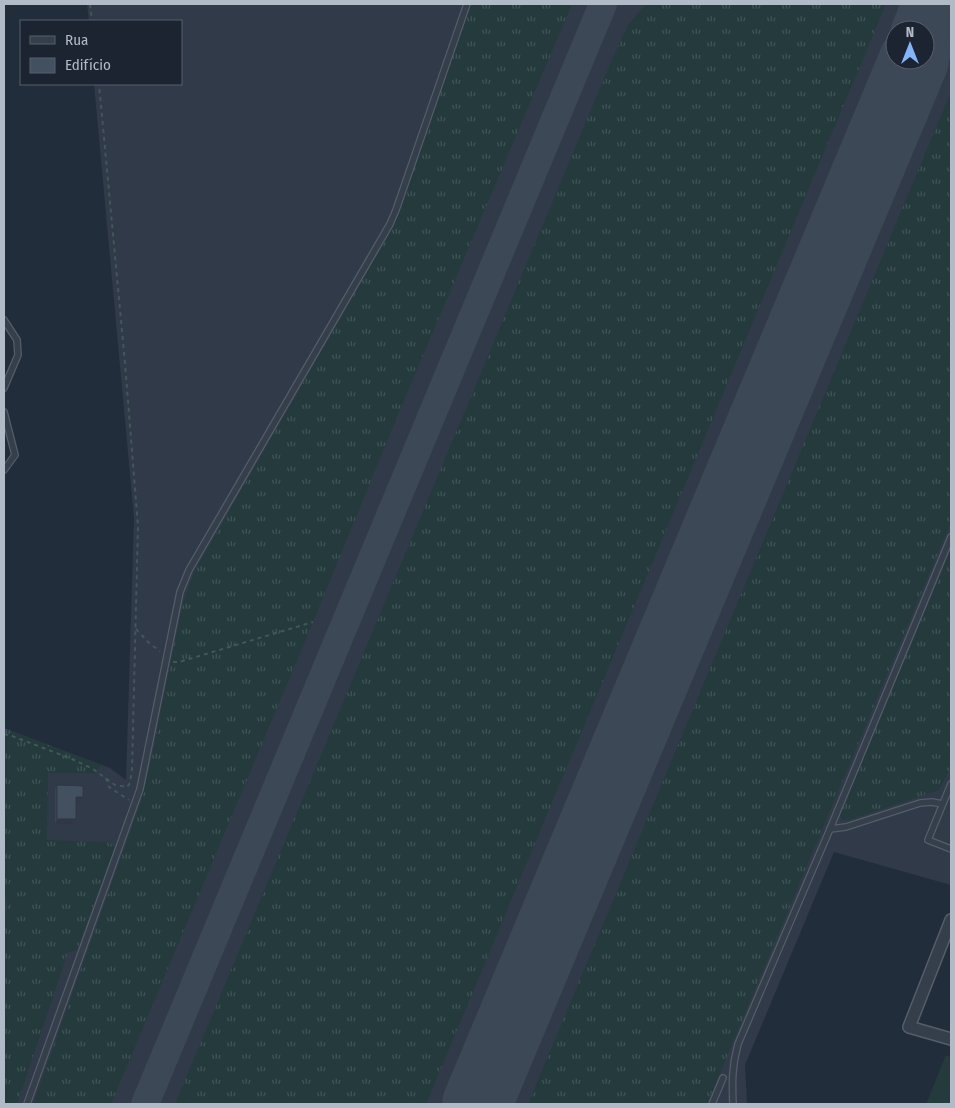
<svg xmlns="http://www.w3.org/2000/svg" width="955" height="1108" font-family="'Fira Sans Condensed',sans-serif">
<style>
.airport{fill:#303a48;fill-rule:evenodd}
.grass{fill:url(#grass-tufts)}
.park{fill:#243a3c}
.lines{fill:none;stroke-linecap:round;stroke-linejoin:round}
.taxiway{stroke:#3c4856;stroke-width:28}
.runway{stroke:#3c4856;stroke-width:70}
.lane-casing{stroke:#545d69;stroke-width:8}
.street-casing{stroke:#545d69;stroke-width:14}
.path{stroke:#415759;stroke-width:2;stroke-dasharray:4 4;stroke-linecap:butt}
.lane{stroke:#353f4b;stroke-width:5.5}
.street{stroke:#353f4b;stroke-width:11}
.wall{fill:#3a4553}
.shaded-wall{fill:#2f3843}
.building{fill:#435060;stroke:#2f3843}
</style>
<defs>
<pattern id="grass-tufts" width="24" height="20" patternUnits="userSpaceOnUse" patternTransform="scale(1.25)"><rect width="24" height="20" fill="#243a3c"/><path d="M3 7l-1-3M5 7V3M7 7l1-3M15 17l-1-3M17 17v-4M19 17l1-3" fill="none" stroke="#415457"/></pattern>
</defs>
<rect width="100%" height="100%" fill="#222d3b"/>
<path class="airport" d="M87,4h864v881l-117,-33 -89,213 2,39h-743v-376l106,40 16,12 8,-262 -40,-434h87v-63h-92zM895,30h30v30h-30z"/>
<g class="grass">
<polygon points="471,4 572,4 401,407 313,622 111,1104 33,1104 140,804 151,761 168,674 183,603 195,570 389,234 396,218"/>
<polygon points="646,4 885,4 885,6 426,1104 175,1104 611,62 628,25"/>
<polygon points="951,92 951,522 707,1104 528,1104"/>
<polygon points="951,549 951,766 939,790 849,820 842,820 840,815 841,810"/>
<polygon points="4,728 101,765 95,773 48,773 47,840 107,842 115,846 77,950 68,952 17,1104 4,1104 4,928 7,904 4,889"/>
</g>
<polygon class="park" points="946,1055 951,1057 951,1104 926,1104"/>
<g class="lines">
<g class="taxiway">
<polyline points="925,31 934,4"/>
<polyline points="914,61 914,60"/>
<polyline points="145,1104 603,4"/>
</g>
<g class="runway">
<polyline points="925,35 938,4"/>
<polyline points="477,1104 914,60"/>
</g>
<defs>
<g id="lane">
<polyline points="4,320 17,340 18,355 4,388"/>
<polyline points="4,412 15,455 4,470"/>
<polyline points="951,784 928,840 951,849"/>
<polyline points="830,829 846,827 920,803 932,802 942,804"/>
<polyline points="27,1104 140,789 180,592 189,570 390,224 396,210 467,4"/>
<polyline points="712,1104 723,1078"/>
<path d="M733,1104c-1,-22 -1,-38 5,-60l92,-215 121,-292"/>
</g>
<polyline id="street" points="951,920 909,1027 951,1039"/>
</defs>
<use href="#lane" class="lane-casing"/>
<use href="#street" class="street-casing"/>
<g class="path">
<polyline points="90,4 92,21"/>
<polyline points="136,629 150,644 160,651"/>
<polyline points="173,662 179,662 313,622"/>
<polyline points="4,734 12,736 72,759 93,769 115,785 127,787 130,783 132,769 138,526 125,363 99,84"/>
<polyline points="106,778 109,787 129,800"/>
<polyline points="4,875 4,879"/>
</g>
<use href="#lane" class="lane"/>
<use href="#street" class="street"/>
</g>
<polygon class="wall" points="57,785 81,802 76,802 76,819 74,824 55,824 55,790"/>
<g class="shaded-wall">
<polygon points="76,797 83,797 81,802 74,802"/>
<polygon points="57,819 76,819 74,824 55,824"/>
</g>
<polygon class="building" points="57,785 83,786 83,797 76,797 76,819 57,819"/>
<rect width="955" height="1108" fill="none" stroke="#b1bac7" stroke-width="10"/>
<rect x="20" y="20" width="162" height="65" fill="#1b2430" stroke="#57606c"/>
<rect x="30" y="36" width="25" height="8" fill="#353f4b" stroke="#57606c"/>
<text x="65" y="45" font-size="15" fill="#b1bac7">Rua</text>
<rect x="30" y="58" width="25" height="15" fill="#435060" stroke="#57606c"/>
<text x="65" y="70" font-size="15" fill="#b1bac7">Edifício</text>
<g transform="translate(910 45)"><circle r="24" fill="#1b2430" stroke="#57606c"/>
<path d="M0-4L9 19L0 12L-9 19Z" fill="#83b4fa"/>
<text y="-8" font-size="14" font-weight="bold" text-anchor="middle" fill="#b1bac7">N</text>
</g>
</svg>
